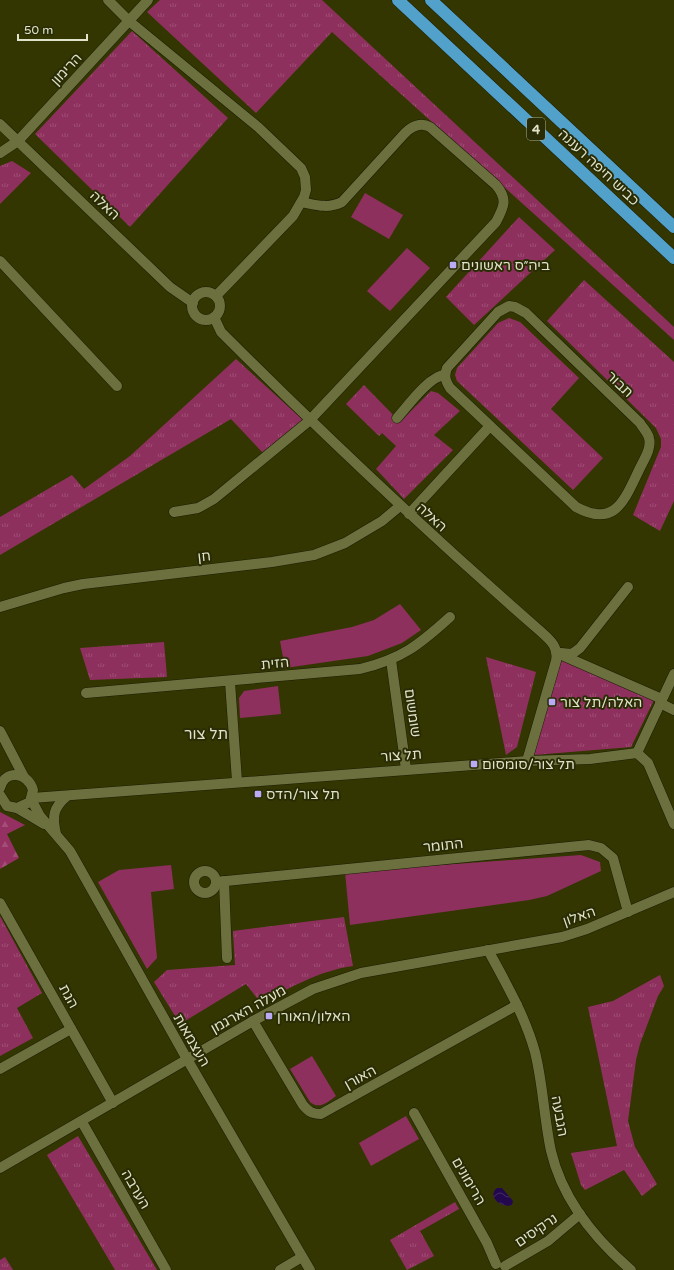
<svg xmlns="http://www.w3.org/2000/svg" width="674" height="1270" font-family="'Varela Round',Heebo,sans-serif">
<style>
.grass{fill:url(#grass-tufts)}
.forest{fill:url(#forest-firs)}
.park{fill:#8e305e}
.water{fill:url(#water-waves)}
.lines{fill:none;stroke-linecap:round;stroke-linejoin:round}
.minor-casing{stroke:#1b1d03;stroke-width:11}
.highway-casing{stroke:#1b1d03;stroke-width:13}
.minor{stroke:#6b703e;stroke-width:10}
.highway{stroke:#52a1cb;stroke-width:12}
.poi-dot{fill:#bbaaf6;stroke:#292c04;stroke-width:1.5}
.labels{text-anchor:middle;stroke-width:4;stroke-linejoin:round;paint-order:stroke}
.shield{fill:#292c04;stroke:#a9ac8e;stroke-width:1}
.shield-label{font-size:13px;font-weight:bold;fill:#e0e3c9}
.street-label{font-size:14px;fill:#e0e3c9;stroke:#292c04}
.poi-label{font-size:14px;fill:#e0e3c9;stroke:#292c04;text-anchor:start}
.neighbourhood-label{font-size:15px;fill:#e0e3c9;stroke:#292c04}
</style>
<defs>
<pattern id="grass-tufts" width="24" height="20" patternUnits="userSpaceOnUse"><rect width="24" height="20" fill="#8e305e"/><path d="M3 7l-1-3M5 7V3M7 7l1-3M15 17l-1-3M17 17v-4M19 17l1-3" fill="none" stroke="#9e4e74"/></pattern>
<pattern id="forest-firs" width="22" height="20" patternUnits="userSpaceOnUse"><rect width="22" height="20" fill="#953062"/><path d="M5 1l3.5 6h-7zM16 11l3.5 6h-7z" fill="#a44e77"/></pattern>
<pattern id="water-waves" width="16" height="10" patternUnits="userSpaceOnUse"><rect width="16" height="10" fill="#24084e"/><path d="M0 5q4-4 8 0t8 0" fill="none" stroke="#442c66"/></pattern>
</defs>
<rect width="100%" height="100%" fill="#333600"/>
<g class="grass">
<polygon points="160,0 322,0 674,327 674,340 332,32 256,113 147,12"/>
<polygon points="132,31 228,118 130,227 35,134"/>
<polygon points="12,161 31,173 0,204 0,166"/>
<polygon points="519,217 555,250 474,325 446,297"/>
<polygon points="584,280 674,362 674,501 660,531 633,515 661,447 661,439 656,428 547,321"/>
<polygon points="509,318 520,322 579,378 551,409 603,458 573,490 457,381 455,375 457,368 498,323"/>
<polygon points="236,359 303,420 264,454 231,419 0,555 0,517 72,475 84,489 130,456"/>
<polygon points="364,385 400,422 431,391 438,393 460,411 434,435 453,450 404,499 376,469 396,446 382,433 379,436 346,404"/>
<polygon points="164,642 167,677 90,680 80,648"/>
<polygon points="486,657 536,672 517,747 506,755"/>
<polygon points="561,659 655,698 631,747 534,755"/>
<polygon points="0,916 42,993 17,1008 33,1038 0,1056"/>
<path d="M344,917l9,49c-35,5 -61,21 -92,37l-15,-19 -66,40 -26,-42 13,-12 68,-5 -2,-34z"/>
<polygon points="660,975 664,986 658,996 640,1044 636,1060 628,1121 635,1147 657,1184 642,1196 624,1170 585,1190 581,1185 571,1153 617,1146 588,1007 613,1001"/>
<polygon points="78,1136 157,1270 115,1270 47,1155"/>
<polygon points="455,1202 459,1209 420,1231 434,1256 407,1270 390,1240"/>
<polygon points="5,1257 13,1270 0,1270 0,1260"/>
</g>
<polygon class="forest" points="0,812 25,825 7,834 19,858 0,869"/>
<g class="park">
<polygon points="365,193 403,215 389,239 351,217"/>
<polygon points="407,248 430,268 390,311 367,291"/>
<polygon points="400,604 421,630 402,643 368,656 285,668 280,641 352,627 374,620"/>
<polygon points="278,686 281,714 240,718 239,698 244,691"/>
<polygon points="581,855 600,862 601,871 547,896 529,900 350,925 345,872"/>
<polygon points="171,865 174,889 151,892 157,958 147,969 98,882 119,870"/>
<path d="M312,1056l24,40c-8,6 -17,14 -26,6l-20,-33z"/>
<polygon points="406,1116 419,1139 371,1166 359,1143"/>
</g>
<path class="water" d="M497,1188h5l11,13 -1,4c-9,4 -26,-8 -15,-17z"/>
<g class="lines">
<defs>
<g id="minor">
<polyline points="108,0 129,21 258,127 301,168 305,177 306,190 304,197 293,216 216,296"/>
<polyline points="0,124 170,287 193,303"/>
<polyline points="0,153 18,141 148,0"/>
<polyline points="0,261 117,386"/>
<circle cx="206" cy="306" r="14"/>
<path d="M509,306l6,1 11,6 114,110c3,5 8,10 9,15 3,11 -6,23 -10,32 -15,31 -24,58 -63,37l-126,-119c-5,-8 -6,-12 -3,-20l51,-56z"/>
<path d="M214,317l7,15c103,103 208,202 318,298 10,9 20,16 17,31l-29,100"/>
<path d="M397,418c10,-11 33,-43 48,-43"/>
<path d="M174,512l24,-4 16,-9 95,-78 187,-199c8,-15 12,-23 0,-37l-66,-58c-9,-5 -18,-1 -25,6l-63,69c-14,7 -26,3 -40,0"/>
<polyline points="409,514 490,426"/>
<polyline points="0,607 64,588 83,584 272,562 314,555 345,543 382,521 400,506"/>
<polyline points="557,653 662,699"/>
<polyline points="561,653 572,654 580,648 628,587"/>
<polyline points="391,660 406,769"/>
<polyline points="230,682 237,781"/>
<path d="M86,693l274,-24c42,-10 59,-24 90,-52"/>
<polyline points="660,703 674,710"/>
<polyline points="0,731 24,777"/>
<polyline points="637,753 674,674"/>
<polyline points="637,753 648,763 674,824"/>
<path d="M0,788c5,-19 28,-16 33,2l-3,12 -13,6 -10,-2 -7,-11"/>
<polyline points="32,798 527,761 590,759 637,753"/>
<polyline points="31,799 40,816 70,851 187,1059 310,1270"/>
<polyline points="17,808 44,824"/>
<path d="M56,834c-4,-18 -3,-26 11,-38"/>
<circle cx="205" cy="882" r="11"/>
<polyline points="224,881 227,958"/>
<polyline points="216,882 589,845 601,848 613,858 628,912"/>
<polyline points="0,903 113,1103"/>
<path d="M488,950c18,33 37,66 47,102 8,32 9,66 16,99 11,47 44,88 80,119"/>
<path d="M253,1021l50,84c6,7 9,9 18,9l196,-109"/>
<polyline points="0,1069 71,1029"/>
<polyline points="414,1113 487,1243 496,1264"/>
<polyline points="82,1122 166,1270"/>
<polyline points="0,1168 253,1021 313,989 361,973 562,937 587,929 674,892"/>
<polyline points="505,1266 548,1241 580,1214"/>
<polyline points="280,1270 302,1257"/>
</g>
<g id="highway">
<polyline points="398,0 674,258"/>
<polyline points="431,0 674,227"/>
</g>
</defs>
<use href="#minor" class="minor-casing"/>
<use href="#highway" class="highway-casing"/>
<use href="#minor" class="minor"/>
<use href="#highway" class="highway"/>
</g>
<g class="poi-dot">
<rect x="449" y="261" width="8" height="8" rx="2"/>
<rect x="548" y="698" width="8" height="8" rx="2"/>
<rect x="470" y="760" width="8" height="8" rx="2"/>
<rect x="254" y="790" width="8" height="8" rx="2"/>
<rect x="265" y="1012" width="8" height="8" rx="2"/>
</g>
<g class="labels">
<rect class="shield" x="527" y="118" width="18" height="22" rx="3"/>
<g class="shield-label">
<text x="536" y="134">4</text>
</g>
<g class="street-label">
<text transform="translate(66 69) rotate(-47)" y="5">הרימון</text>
<text transform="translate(599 167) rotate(43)" y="5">כביש חיפה רעננה</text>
<text transform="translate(105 205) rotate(44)" y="5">האלה</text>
<text transform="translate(620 384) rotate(44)" y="5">תבור</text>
<text transform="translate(432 517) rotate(42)" y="5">האלה</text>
<text transform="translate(204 556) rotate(-6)" y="5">חן</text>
<text transform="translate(275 663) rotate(-5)" y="5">הזית</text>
<text transform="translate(413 713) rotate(82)" y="5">שומשום</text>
<text transform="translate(401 755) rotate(-4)" y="5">תל צור</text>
<text transform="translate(443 845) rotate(-6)" y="5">התומר</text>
<text transform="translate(579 916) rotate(-19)" y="5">האלון</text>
<text transform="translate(69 996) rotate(61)" y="5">הגת</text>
<text transform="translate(248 1009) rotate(-29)" y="5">מעלה הארגמן</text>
<text transform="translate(192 1040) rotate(60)" y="5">העצמאות</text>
<text transform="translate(360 1077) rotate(-29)" y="5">האורן</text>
<text transform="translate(560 1116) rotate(80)" y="5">הגבעה</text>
<text transform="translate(469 1181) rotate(60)" y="5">הרימונים</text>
<text transform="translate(136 1189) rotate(60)" y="5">הערבה</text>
<text transform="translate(536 1230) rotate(-34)" y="5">נרקיסים</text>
</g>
<g class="poi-label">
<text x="461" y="270">ביה״ס ראשונים</text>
<text x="560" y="707">האלה/תל צור</text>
<text x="482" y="769">תל צור/סומסום</text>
<text x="266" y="799">תל צור/הדס</text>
<text x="277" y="1021">האלון/האורן</text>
</g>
<g class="neighbourhood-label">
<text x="206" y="739">תל צור</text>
</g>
</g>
<path d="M18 34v6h69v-6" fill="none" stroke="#e0e3c9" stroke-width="2"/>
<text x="24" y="34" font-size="12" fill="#e0e3c9" stroke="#292c04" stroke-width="3" paint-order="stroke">50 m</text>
</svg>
